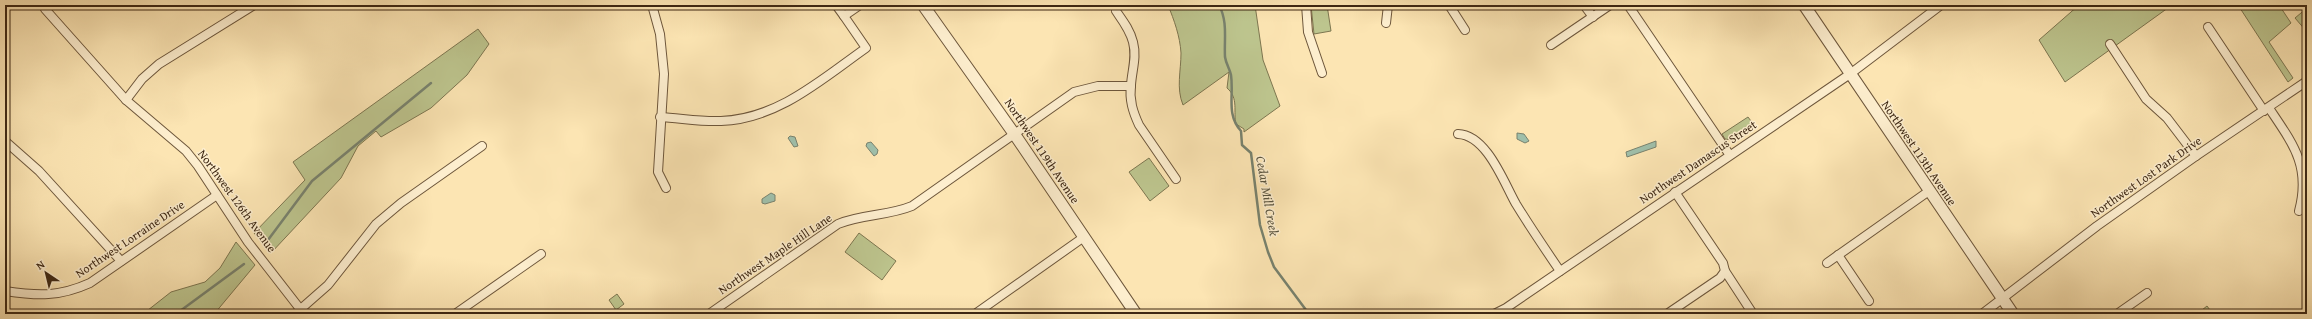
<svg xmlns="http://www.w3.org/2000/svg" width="2312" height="319" font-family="'Gentium Book Plus',serif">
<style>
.green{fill:#bdc58e;stroke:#7d7650}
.water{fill:#9fbfaa;stroke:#78826e}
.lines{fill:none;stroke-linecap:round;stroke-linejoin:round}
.stream{stroke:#78826e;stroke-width:2.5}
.minor-casing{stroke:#6d563b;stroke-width:10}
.tertiary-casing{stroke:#6d563b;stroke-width:13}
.minor{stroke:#fdeece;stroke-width:8}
.tertiary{stroke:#fdeece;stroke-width:11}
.labels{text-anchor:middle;stroke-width:3;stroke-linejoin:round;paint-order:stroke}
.street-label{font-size:12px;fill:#3d2713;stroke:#fdeece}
.water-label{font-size:13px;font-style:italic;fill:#5a5540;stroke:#fdeece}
</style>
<rect width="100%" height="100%" fill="#fce5b3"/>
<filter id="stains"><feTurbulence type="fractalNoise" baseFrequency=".005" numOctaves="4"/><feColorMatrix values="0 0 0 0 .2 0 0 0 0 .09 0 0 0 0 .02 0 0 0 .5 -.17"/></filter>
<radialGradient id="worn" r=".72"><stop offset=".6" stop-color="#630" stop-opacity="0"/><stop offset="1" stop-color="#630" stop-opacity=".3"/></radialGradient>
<g class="green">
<path d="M1168,5h87l8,55 17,46 -36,26v-3l-8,-5c-3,-12 3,-26 -9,-36l2,-16 -46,33c-7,-17 -2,-34 -2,-52 -1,-17 -7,-33 -13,-48z"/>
<polygon points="1311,5 1327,5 1331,31 1314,34"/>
<polygon points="2079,5 2172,5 2065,82 2039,40"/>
<polygon points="2238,5 2279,5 2291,23 2269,42 2293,78 2288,82"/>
<polygon points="2307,8 2307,32 2295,18"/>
<polygon points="478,29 489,44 467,75 431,108 381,137 376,131 358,146 341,178 271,253 254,233 305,180 293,162"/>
<polygon points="1748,117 1754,125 1732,140 1725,139 1722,134"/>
<polygon points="1149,158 1169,186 1150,201 1129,172"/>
<polygon points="859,233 896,261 882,280 845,252"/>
<polygon points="236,242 255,265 215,313 143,314 171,292 205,282 220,268"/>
<polygon points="617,294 624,304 616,310 609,300"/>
<polygon points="2207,306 2213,314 2197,314"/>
</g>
<g class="water">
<polygon points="1517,133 1524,134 1529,141 1525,143 1517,139"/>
<polygon points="790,136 795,137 798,146 794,147 788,138"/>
<polygon points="1656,141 1656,147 1627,157 1626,152"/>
<polygon points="871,142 878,150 877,154 874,156 866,146 867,143"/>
<polygon points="771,193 775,195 775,201 765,204 762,203 762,199"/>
</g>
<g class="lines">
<g class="stream">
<path d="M1219,5c9,17 5,34 6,52 1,7 5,12 6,18 3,20 -5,40 10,56l1,14 9,8 9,72 8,27 6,15 35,47"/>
<polyline points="265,244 312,181 431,83"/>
<polyline points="176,314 244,264"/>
</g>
<defs>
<g id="minor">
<polyline points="45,5 45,9 126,100 186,151 198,166 248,242 304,314"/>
<polyline points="652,5 660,34 664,74 658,172 666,188"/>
<polyline points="836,5 844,16"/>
<polyline points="1306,5 1308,32 1322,73"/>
<polyline points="1449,5 1465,30"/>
<polyline points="1584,5 1593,17"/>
<polyline points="1628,5 1729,154"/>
<path d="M1116,11c7,10 14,19 17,31 4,15 -1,28 -2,43 -2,15 2,27 8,40l37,54"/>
<polyline points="1386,23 1388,5"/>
<polyline points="2208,27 2264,111"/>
<polyline points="2110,44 2146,99 2167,118 2196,156"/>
<polyline points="1551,45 1610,5"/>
<polyline points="126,100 142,79 159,64 254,5"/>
<path d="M2269,108c24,36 42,58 30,103"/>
<path d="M660,117c20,1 41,5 61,4 57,-2 101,-42 145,-73l-22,-32 16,-11"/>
<path d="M1458,134c29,1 46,49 58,70 14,23 29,45 44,67"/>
<polyline points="5,141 39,171 121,261"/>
<polyline points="1838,255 1869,301"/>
<polyline points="1827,263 1929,191"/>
<polyline points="1725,271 1753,314"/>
<path d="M5,291c33,5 54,6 85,-8l127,-88"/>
<polyline points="295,314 328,285 376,224 401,203 482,146"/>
<polyline points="455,314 541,254"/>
<path d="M709,314l129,-90c24,-10 50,-8 74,-18l162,-114 24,-6h33"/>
<polyline points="975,314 1084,237"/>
<polyline points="1494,314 1506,308 1850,74 1941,5"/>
<polyline points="1667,314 1720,278 1725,271 1723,263 1675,192"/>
<polyline points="1982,314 2097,226 2196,156 2307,81"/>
<polyline points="2117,314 2147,293"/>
</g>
<g id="tertiary">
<polyline points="923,5 1015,135 1136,314"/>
<polyline points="1804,5 2013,314"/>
</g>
</defs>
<use href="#minor" class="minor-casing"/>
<use href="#tertiary" class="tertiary-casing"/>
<use href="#minor" class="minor"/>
<use href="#tertiary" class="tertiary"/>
</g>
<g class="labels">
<g class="street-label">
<text transform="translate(1042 151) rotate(56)" y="4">Northwest 119th Avenue</text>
<text transform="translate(1919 153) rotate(56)" y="4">Northwest 113th Avenue</text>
<text transform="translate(1698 162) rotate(-34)" y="4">Northwest Damascus Street</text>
<text transform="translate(2146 177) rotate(-35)" y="4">Northwest Lost Park Drive</text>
<text transform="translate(237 201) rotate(54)" y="4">Northwest 126th Avenue</text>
<text transform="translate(130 239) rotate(-34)" y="4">Northwest Lorraine Drive</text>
<text transform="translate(775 254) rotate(-34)" y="4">Northwest Maple Hill Lane</text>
</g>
<g class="water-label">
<text transform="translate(1268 196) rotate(80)" y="5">Cedar Mill Creek</text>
</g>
</g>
<rect width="2312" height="319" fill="none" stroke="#fce5b3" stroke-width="20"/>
<rect x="6" y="6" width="2300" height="307" fill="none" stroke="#3d2713" stroke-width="2"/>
<rect x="10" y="10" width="2292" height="299" fill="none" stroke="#3d2713"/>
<g transform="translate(46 273) rotate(325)" stroke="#fdeece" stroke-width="3" paint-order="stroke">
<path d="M0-3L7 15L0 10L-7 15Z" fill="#3d2713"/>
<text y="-6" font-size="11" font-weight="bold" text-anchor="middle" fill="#3d2713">N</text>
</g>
<rect width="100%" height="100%" filter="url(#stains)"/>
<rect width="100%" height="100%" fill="url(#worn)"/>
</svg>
